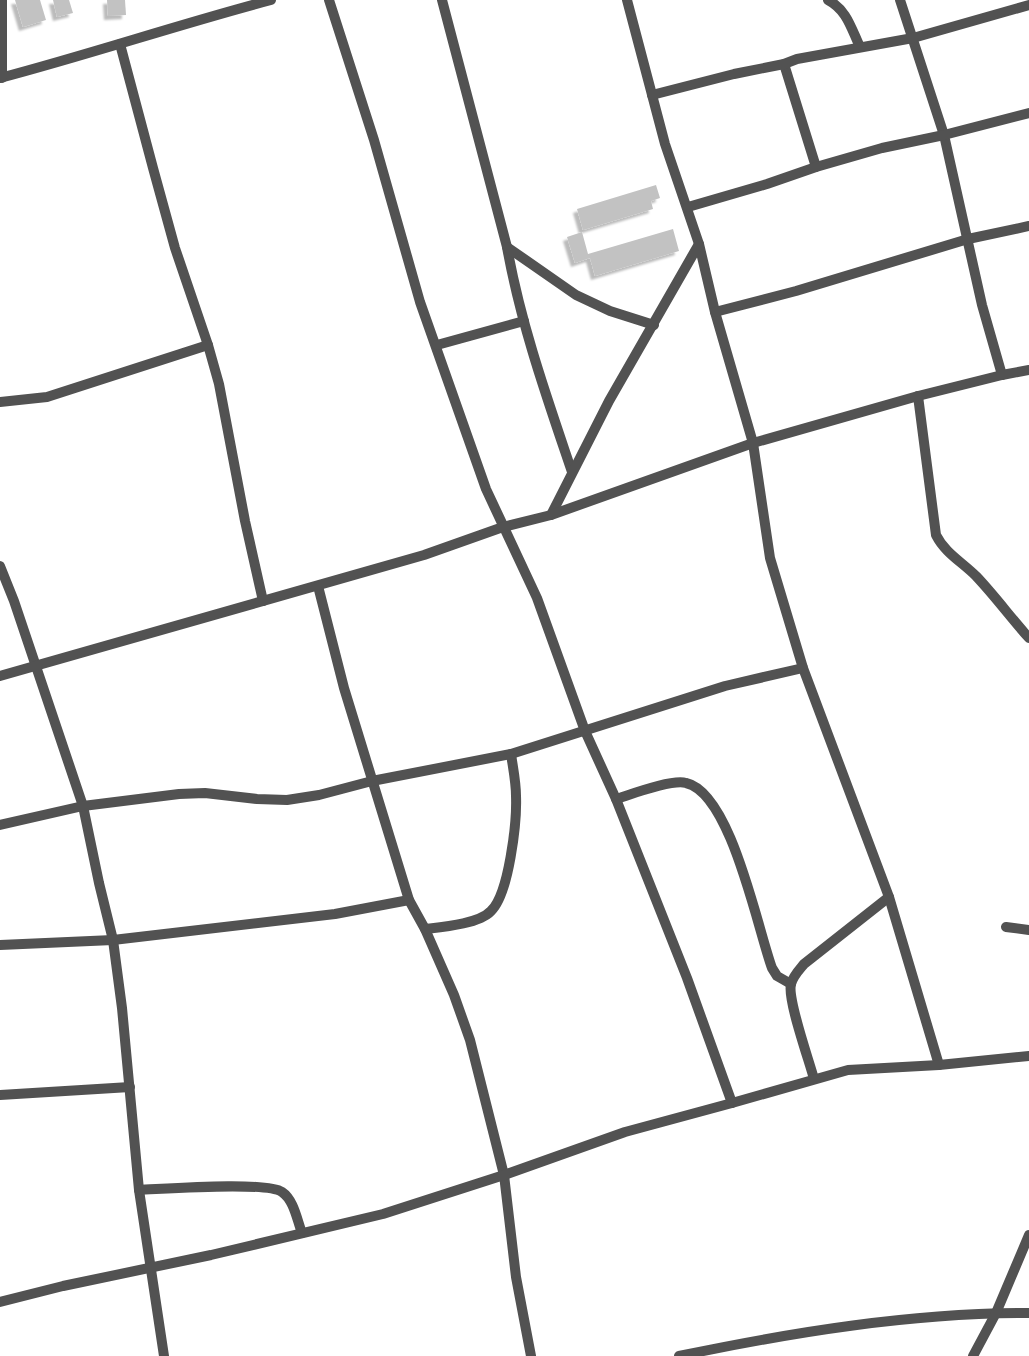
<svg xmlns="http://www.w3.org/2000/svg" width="1029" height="1356" font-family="Lato,sans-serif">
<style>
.building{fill:#c2c2c2;filter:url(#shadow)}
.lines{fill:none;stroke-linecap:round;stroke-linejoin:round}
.minor{stroke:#525252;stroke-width:10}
</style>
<defs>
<filter id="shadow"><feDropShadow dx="-4" dy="4" stdDeviation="1" flood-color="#0004"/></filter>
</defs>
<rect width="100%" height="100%" fill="#fff"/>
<g class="building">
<polygon points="15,0 40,0 46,20 23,27"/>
<polygon points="53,0 69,0 73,13 57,17"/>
<polygon points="107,0 125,0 126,15 108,16"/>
<polygon points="656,185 660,198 651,201 653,209 583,230 577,209"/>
<polygon points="673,229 679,251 595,276 590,258 575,263 567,237 582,232 588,254"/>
</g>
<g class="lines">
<g class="minor">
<polyline points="329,0 374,140 420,302 486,489 537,598 585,731 616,799 687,978 732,1103"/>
<path d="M442,0l65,247c14,78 40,151 65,225"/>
<polyline points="627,0 665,144 699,244 715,312 753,443 770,558 803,668 889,897 939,1065"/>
<path d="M828,0c19,10 23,28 32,47"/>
<polyline points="900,0 944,135 982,305 1002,375"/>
<polyline points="120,44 153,168 175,248 208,345 219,384 245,521 263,601"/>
<polyline points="784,64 816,167"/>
<path d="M0,78c91,-24 180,-54 271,-78"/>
<polyline points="2,78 2,0"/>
<polyline points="652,95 734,74 784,64 797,59 913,38 1029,5"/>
<polyline points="688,207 767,184 816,167 882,148 944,135 1029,113"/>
<polyline points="507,247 576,295 610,311 654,325"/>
<polyline points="715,312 796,291 968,239 1029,226"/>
<polyline points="437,345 524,321"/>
<path d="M918,396l18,139c9,18 26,27 40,41 19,20 35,42 53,62"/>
<polyline points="0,402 47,397 208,345"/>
<polyline points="551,515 609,401 699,244"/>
<polyline points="0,566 14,601 83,806 99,883 113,940 122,1008 139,1190 164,1356"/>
<polyline points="318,586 344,688 409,900 425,929 454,995 470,1040 504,1175 516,1277 531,1356"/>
<polyline points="0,676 424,555 503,527 551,515 753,443 918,396 1002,375 1029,370"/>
<path d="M616,799c16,-5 56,-20 70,-16 45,10 71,144 86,185l5,8 14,8"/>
<polyline points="0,825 83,806 179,794 205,793 257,799 287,800 319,795 372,781 511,754 725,686 803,668"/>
<polyline points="1006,927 1029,930"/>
<path d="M425,929c17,-2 54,-5 66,-18 18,-17 26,-89 25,-115 0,-14 -3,-28 -5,-42"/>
<polyline points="0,945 113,940 335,914 409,900"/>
<path d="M814,1079c-5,-19 -27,-80 -23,-95 2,-8 8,-14 13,-20l85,-67"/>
<polyline points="0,1095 130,1087"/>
<path d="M139,1190c25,-1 126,-9 143,2 12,8 15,28 20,41"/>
<polyline points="0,1302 63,1286 211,1255 383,1214 504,1175 625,1132 732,1103 848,1070 939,1065 1029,1056"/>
<path d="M679,1356c115,-24 232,-43 350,-43"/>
<polyline points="973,1356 996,1313 1029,1235"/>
</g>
</g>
</svg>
